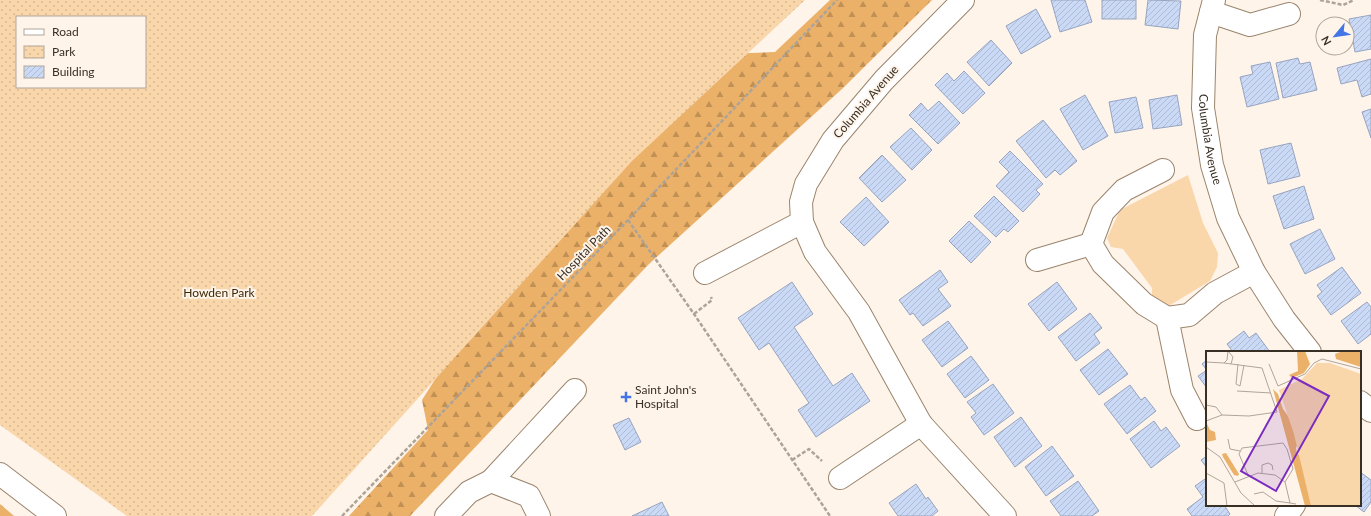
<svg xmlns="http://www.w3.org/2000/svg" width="1371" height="516" font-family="Lato,sans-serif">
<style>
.green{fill:#fad6ab}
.forest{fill:url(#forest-firs)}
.park{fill:url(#park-dots);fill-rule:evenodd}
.building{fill:url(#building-hatch);stroke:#96a4c0}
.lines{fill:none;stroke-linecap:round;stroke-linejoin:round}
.minor-casing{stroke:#9a856d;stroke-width:24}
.path{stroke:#aca399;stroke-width:2.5;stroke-dasharray:4 2;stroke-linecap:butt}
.minor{stroke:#fff;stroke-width:22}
.poi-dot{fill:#4475e6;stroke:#fef4ea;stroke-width:1.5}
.labels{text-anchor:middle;stroke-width:4;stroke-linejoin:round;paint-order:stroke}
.street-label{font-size:12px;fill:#382f25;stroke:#fef4ea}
.park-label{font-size:12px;fill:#3e2705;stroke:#fef4ea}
.poi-label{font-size:12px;fill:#382f25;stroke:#fef4ea;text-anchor:start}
.inset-road{fill:none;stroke:#afa59b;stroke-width:1}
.view{fill:#7b2cbf;fill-opacity:0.15;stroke:#7b2cbf;stroke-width:2}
.inset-edge{fill:none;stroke:#382f25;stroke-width:2}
</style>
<defs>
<pattern id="forest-firs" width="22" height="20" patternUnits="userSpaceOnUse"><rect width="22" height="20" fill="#ecb168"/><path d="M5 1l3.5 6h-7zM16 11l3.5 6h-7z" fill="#c09055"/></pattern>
<pattern id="park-dots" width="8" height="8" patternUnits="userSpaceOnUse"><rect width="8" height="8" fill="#fad6ab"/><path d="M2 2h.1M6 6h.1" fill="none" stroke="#d7b893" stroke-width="1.8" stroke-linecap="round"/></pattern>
<pattern id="building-hatch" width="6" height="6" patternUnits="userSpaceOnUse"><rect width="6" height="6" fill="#cad9f6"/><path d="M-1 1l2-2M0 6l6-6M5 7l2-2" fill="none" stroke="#aebbd3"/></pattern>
</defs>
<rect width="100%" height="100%" fill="#fef4ea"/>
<polygon class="green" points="1188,175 1203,223 1218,253 1217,267 1210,281 1167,307 1152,297 1152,288 1123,249 1111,247 1107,238 1120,210"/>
<g class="forest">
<polygon points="830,0 932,0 842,89 649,264 410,516 349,516 428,430 422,400 499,278 698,55 775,52"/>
<polygon points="0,504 14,516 0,516"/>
</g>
<path class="park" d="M0,0h805l-173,161 -320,355h-185l-127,-91zM17,17h128v70h-128z"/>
<g class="building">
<polygon points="1051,0 1085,0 1092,22 1060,32"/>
<rect x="1102" y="0" width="34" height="19"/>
<polygon points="1148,0 1181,1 1178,29 1145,25"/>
<polygon points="1036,9 1051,37 1021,54 1006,26"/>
<polygon points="1371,15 1371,49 1355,52 1349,19"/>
<polygon points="991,40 1012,63 989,86 967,62"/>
<polygon points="1298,58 1300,64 1310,62 1317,90 1283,98 1276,63"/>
<polygon points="1371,59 1371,94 1362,97 1357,80 1341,84 1337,68"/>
<polygon points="1270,62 1279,99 1247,107 1240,77 1253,74 1251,66"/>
<polygon points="964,71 985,93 963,114 935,85 947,73 954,81"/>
<polygon points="1085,95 1108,136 1083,150 1060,109"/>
<polygon points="1177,95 1182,125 1153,129 1149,100"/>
<polygon points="1136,97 1143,128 1115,133 1109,102"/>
<polygon points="939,101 960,123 938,144 909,115 921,103 928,111"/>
<polygon points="1371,109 1371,138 1362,112"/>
<polygon points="1043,120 1077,161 1060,175 1055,170 1046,178 1016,141"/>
<polygon points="911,128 932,150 912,170 890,147"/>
<polygon points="1291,143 1300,176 1268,184 1260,150"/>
<polygon points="1010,151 1043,184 1036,190 1040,194 1023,212 996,186 1009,172 999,162"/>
<polygon points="882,155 906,180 882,202 859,178"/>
<polygon points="1304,186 1314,219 1284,229 1273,196"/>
<polygon points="994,196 1019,221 1008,232 1004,229 996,237 974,216"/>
<polygon points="866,197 889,222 864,246 840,222"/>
<polygon points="969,221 991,242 971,263 949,241"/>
<polygon points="1320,229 1335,259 1305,274 1290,244"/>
<polygon points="1342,267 1361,293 1331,315 1317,296 1322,292 1317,285"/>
<polygon points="940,270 948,282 938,289 951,306 923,326 913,313 910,315 899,300"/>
<polygon points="792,282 813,314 794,327 833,386 852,373 870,401 816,437 798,410 809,403 769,343 759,350 738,318"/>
<polygon points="1057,282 1077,309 1049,331 1028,304"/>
<polygon points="1367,302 1371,307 1371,334 1358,344 1341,321"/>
<polygon points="1090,313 1102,328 1094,334 1100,343 1076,361 1058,337"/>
<polygon points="948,321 968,348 942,367 922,340"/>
<polygon points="1244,331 1249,338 1256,333 1270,352 1233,352 1227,344"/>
<polygon points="1108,349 1128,374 1099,395 1080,370"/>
<polygon points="971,356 989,380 965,398 947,374"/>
<polygon points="1207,360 1207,388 1198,376 1207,370 1202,364"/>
<polygon points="993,384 1014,413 984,435 971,417 976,413 967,402"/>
<polygon points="1130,385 1141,400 1145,397 1156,411 1127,434 1104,404"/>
<polygon points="1021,417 1042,446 1015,467 994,437"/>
<polygon points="629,418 641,442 625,450 613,425"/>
<polygon points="1154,421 1161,431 1166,427 1180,446 1151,468 1130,439"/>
<polygon points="1052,446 1074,476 1046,496 1025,467"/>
<polygon points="1207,456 1207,468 1201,460"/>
<polygon points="1360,472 1371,480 1371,502 1364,512 1355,505 1360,505"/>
<polygon points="1205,479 1207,481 1207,505 1224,505 1230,514 1228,516 1192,516 1187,509 1203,497 1195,486"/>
<polygon points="1078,481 1099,511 1092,516 1061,516 1050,501"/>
<polygon points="916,484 926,499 928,497 938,511 932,516 898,516 889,503"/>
<polygon points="662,502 669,516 632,516"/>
</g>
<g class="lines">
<defs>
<g id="minor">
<polyline points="963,0 884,80 833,140 806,184 801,202 802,222 815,252 859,312 921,424 1005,516"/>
<path id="s1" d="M1214,0l-9,35 -2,73 9,57 16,53 26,54 30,47 26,33"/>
<polyline points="1211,12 1250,25 1289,14"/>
<polyline points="1163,170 1124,190 1103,212 1091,244 1103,264 1144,304 1167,318 1189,315 1215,293 1254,272"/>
<polyline points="1037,260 1091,244"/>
<polyline points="705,273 802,222"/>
<polyline points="1167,318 1182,390 1197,419"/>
<polyline points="1360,402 1371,411"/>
<polyline points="0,474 55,516"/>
<polyline points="840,478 921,424"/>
<polyline points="491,481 575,390"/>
<polyline points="446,516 469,492 491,481 529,496 539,516"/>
<polyline points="1286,516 1294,505"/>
</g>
</defs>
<use href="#minor" class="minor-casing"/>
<g class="path">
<polyline points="1320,0 1343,5 1354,0"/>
<polyline points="628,220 694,314 830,516"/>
<polyline points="694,314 712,300 711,297"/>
<polyline points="792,460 809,449 822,461"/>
<polyline points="342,516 628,220 837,0"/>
</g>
<use href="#minor" class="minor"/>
</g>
<path class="poi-dot" d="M624 391h4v4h4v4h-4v4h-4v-4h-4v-4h4z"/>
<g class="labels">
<g class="street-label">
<text transform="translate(866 102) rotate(-49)" y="4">Columbia Avenue</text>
<text dy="4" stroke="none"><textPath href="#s1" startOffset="141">Columbia Avenue</textPath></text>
<text transform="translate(584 253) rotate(-46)" y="4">Hospital Path</text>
</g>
<g class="park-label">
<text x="219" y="297">Howden Park</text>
</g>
<g class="poi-label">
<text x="635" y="394">Saint John's<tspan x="635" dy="14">Hospital</tspan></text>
</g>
</g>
<g transform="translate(1206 351)">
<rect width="155" height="155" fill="#fef4ea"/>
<path d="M91,0h8l5,13 -6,9 -12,5 -3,-3 9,-4zM137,0h18v16l-25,-8 -1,-5zM67,38l5,5 5,15 8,11 7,23 -2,5 1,6 5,1 14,51h-11zM0,71l4,8 5,2 1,8 -10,2zM20,102l13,21 -1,2 -4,-1 -11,-18 -1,-3z" fill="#ecb168"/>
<path d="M111,12h13l31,11v132h-50l-17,-72 -15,-44 23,-11z" fill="#fad6ab"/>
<path class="inset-road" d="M22,0l5,6 -2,7M0,11l18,1 3,-3 1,-9M32,13l-2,20 4,2 4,-21M63,13l9,22 27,-12 9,-11 8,-4 39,10M31,40l34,2M0,54l10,2 6,8 27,1 28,-4 -15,-44 -38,-5M0,70l16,-6M22,88l2,10 10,2M0,96l14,10 21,36 14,13M0,122l18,10 3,23M56,122v-8l6,-2 4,2 1,5M42,124l-9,-21 3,-6 41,-5 4,6 6,20 -8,13M29,131l23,-9 17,2 10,7 5,21 6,1M48,143l9,-2 13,9 14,2"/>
<path class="view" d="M87,26l36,19 -53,95 -35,-20z"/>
<rect width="155" height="155" class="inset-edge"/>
</g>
<rect x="16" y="16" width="130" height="72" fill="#fef4ea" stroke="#afa59b"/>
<rect x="24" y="29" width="20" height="6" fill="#ffffff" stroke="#afa59b"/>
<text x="52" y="36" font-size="12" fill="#382f25">Road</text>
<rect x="24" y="46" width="20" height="12" fill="url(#park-dots)" stroke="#afa59b"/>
<text x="52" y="56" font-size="12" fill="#382f25">Park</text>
<rect x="24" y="66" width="20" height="12" fill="url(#building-hatch)" stroke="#afa59b"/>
<text x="52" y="76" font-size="12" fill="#382f25">Building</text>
<g transform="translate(1335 36) rotate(241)"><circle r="19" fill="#fef4ea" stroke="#afa59b"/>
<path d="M0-3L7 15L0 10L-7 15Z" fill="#4475e6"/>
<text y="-6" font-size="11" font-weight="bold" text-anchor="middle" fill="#382f25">N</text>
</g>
</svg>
